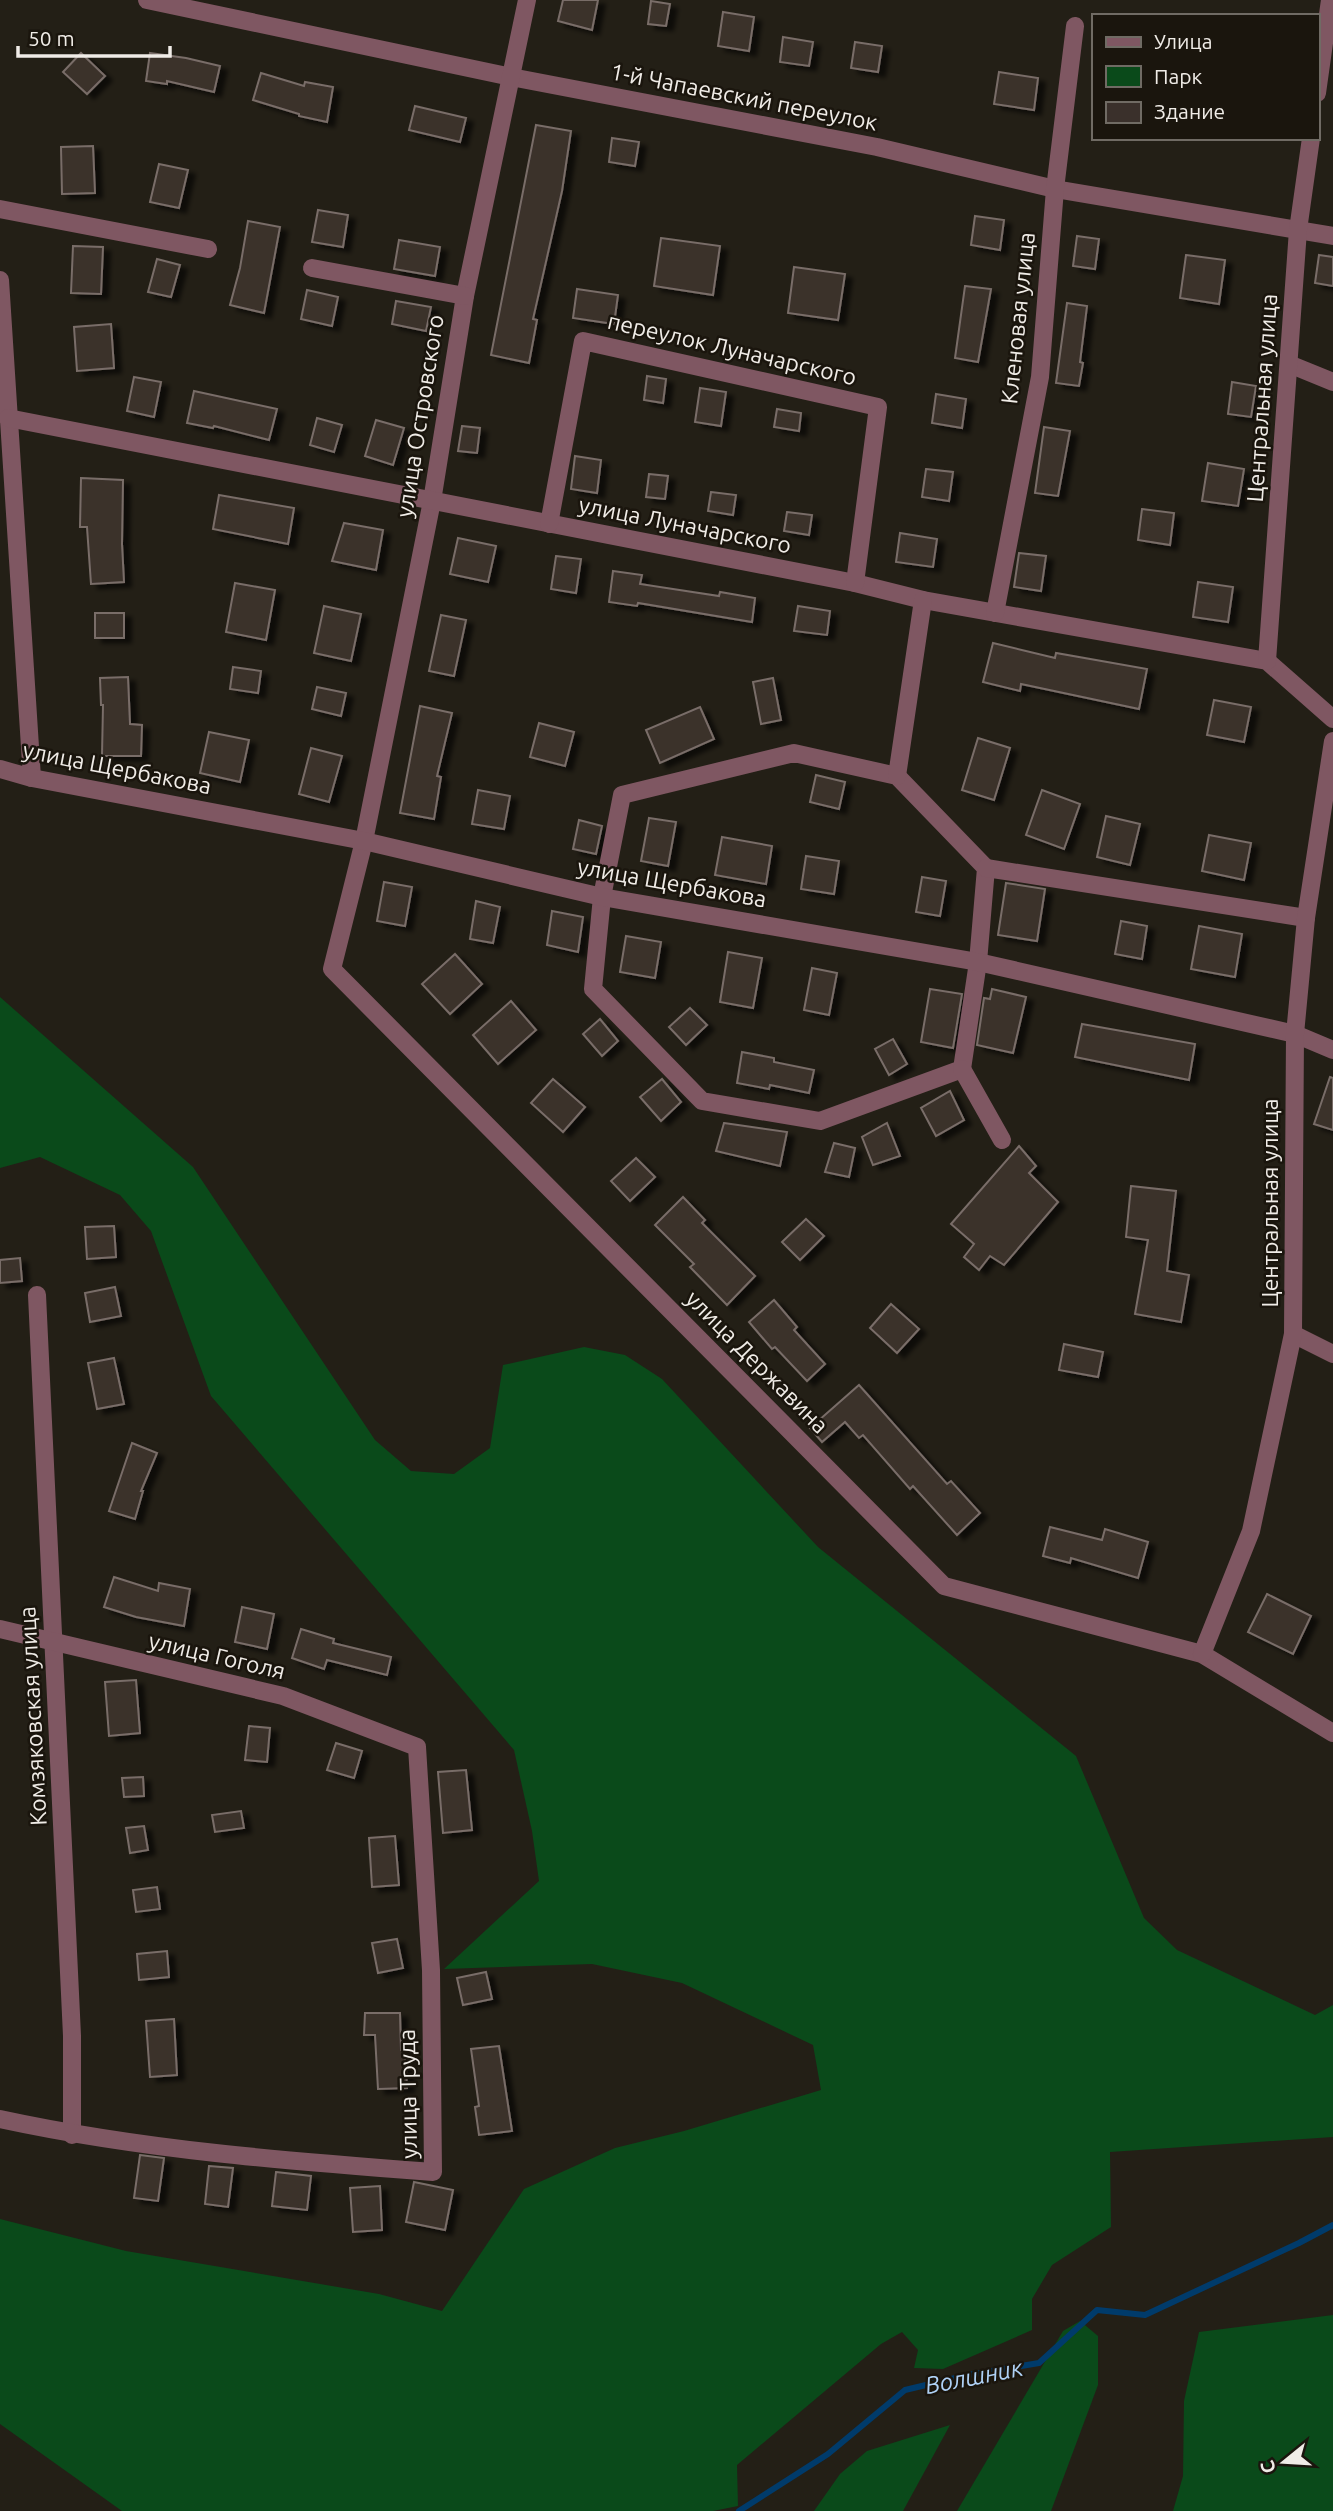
<svg xmlns="http://www.w3.org/2000/svg" width="1333" height="2511" font-family="Ubuntu,sans-serif">
<style>
.green{fill:#0a4a1a}
.lines{fill:none;stroke-linecap:round;stroke-linejoin:round}
.stream{stroke:#003b6b;stroke-width:6}
.building{fill:#3a302b;stroke:#796d68;stroke-width:2;filter:url(#shadow)}
.minor{stroke:#7f5762;stroke-width:18}
.labels{text-anchor:middle;stroke-width:5;stroke-linejoin:round;paint-order:stroke}
.street-label{font-size:23px;fill:#f0ece7;stroke:#1a150d}
.water-label{font-size:24px;font-style:italic;fill:#afd1f5;stroke:#1a150d}
</style>
<defs>
<filter id="shadow"><feDropShadow dx="7" dy="4.5" stdDeviation="2" flood-color="#0009"/></filter>
</defs>
<rect width="100%" height="100%" fill="#231f16"/>
<g class="green">
<polygon points="0,997 193,1167 375,1440 411,1471 454,1474 490,1448 503,1365 584,1347 625,1355 662,1379 818,1547 1076,1756 1144,1918 1177,1950 1315,2015 1333,2005 1333,2137 1110,2152 1111,2227 1052,2265 1032,2299 1032,2330 943,2369 914,2368 918,2350 902,2332 881,2344 737,2465 738,2506 713,2511 122,2511 0,2424 0,2219 126,2251 379,2294 442,2311 524,2189 615,2148 684,2131 821,2090 813,2045 682,1983 592,1964 444,1969 539,1881 532,1831 514,1750 211,1396 151,1231 120,1195 40,1157 0,1168"/>
<polygon points="1333,2315 1333,2511 1173,2511 1183,2476 1184,2401 1199,2332"/>
<polygon points="1080,2321 1098,2336 1098,2385 1051,2511 957,2511 1063,2331"/>
<polygon points="950,2425 903,2511 814,2511 840,2474 867,2451"/>
</g>
<g class="lines">
<polyline class="stream" points="739,2511 828,2454 905,2390 968,2375 1039,2363 1097,2310 1145,2315 1299,2243 1333,2225"/>
</g>
<g class="building">
<polygon points="563,0 598,0 592,30 558,21"/>
<polygon points="651,1 670,4 666,26 648,24"/>
<polygon points="723,12 754,17 749,51 718,46"/>
<polygon points="783,37 813,42 809,66 780,62"/>
<polygon points="855,42 882,46 878,72 851,68"/>
<polygon points="81,53 105,76 87,94 63,72"/>
<polygon points="150,53 186,58 220,66 214,92 167,81 167,84 146,81"/>
<polygon points="999,72 1038,78 1034,110 994,104"/>
<polygon points="261,73 304,86 305,82 333,87 327,122 299,116 299,114 253,100"/>
<polygon points="415,106 466,118 460,142 409,130"/>
<polygon points="536,125 571,131 562,191 533,319 537,320 529,363 491,355"/>
<polygon points="612,138 639,142 635,166 609,162"/>
<polygon points="93,146 95,193 62,194 61,147"/>
<polygon points="159,164 188,170 179,208 150,202"/>
<polygon points="318,210 348,215 343,247 312,242"/>
<polygon points="975,216 1004,220 1000,250 971,245"/>
<polygon points="248,221 280,227 264,313 230,305 240,268"/>
<polygon points="1077,236 1099,239 1095,269 1073,266"/>
<polygon points="661,238 720,246 713,295 654,286"/>
<polygon points="399,240 440,247 435,276 394,269"/>
<polygon points="73,246 103,247 101,294 71,293"/>
<polygon points="1186,255 1225,260 1219,304 1180,298"/>
<polygon points="1319,255 1333,257 1333,286 1315,283"/>
<polygon points="157,259 180,265 171,297 148,292"/>
<polygon points="794,267 845,274 838,320 788,313"/>
<polygon points="965,286 991,289 978,362 955,358"/>
<polygon points="577,289 618,295 614,324 573,318"/>
<polygon points="307,290 338,297 332,326 301,319"/>
<polygon points="396,301 431,307 426,331 392,324"/>
<polygon points="1067,303 1087,306 1080,362 1083,363 1079,386 1056,383"/>
<polygon points="111,324 114,368 77,371 74,327"/>
<polygon points="647,376 666,379 663,403 644,400"/>
<polygon points="134,377 161,382 154,417 127,411"/>
<polygon points="1232,382 1256,386 1251,417 1228,414"/>
<polygon points="700,388 726,392 721,426 695,422"/>
<polygon points="194,391 277,409 269,440 214,426 213,428 187,423"/>
<polygon points="936,394 966,399 962,428 932,423"/>
<polygon points="777,409 801,413 799,431 774,427"/>
<polygon points="317,418 342,425 334,452 310,445"/>
<polygon points="376,420 404,428 393,465 365,456"/>
<polygon points="462,426 480,428 477,453 458,451"/>
<polygon points="1044,427 1070,431 1058,496 1035,493"/>
<polygon points="575,456 601,460 597,493 571,489"/>
<polygon points="1208,463 1244,469 1238,506 1202,501"/>
<polygon points="926,469 953,472 949,501 922,497"/>
<polygon points="649,474 668,476 665,499 646,497"/>
<polygon points="81,478 123,480 122,544 124,582 91,584 87,527 80,527"/>
<polygon points="711,492 736,495 733,515 708,511"/>
<polygon points="219,495 294,508 288,544 213,529"/>
<polygon points="1142,509 1174,513 1170,545 1138,540"/>
<polygon points="787,512 812,515 809,535 784,531"/>
<polygon points="344,523 383,530 376,570 332,561"/>
<polygon points="900,533 937,539 933,567 896,562"/>
<polygon points="458,538 496,546 488,582 450,574"/>
<polygon points="1019,553 1046,556 1041,591 1014,587"/>
<polygon points="556,556 581,559 576,593 551,589"/>
<polygon points="613,571 642,575 640,584 719,596 720,592 755,598 752,622 638,603 637,606 609,602"/>
<polygon points="1198,582 1233,587 1228,622 1193,617"/>
<polygon points="235,583 275,590 266,640 226,632"/>
<polygon points="324,606 361,614 351,661 314,653"/>
<polygon points="798,606 830,611 827,635 794,631"/>
<rect x="95" y="613" width="29" height="25"/>
<polygon points="441,615 466,620 454,676 429,671"/>
<polygon points="993,643 1055,658 1056,653 1147,669 1139,709 1021,684 1020,691 983,682"/>
<polygon points="233,667 261,671 258,693 230,689"/>
<polygon points="128,677 130,724 142,725 141,756 102,756 103,705 101,705 100,678"/>
<polygon points="773,678 781,720 761,724 753,682"/>
<polygon points="317,687 346,693 341,716 312,709"/>
<polygon points="1214,700 1251,707 1244,742 1207,735"/>
<polygon points="420,706 452,713 437,776 441,777 434,819 400,813"/>
<polygon points="700,707 714,739 660,763 646,730"/>
<polygon points="539,723 574,732 565,766 530,757"/>
<polygon points="209,732 249,740 240,782 200,773"/>
<polygon points="978,738 1010,748 994,800 962,790"/>
<polygon points="311,748 342,756 329,802 299,794"/>
<polygon points="816,775 845,782 839,809 810,802"/>
<polygon points="478,790 510,796 504,829 472,824"/>
<polygon points="1042,790 1080,804 1064,849 1026,835"/>
<polygon points="1106,816 1140,824 1130,865 1097,857"/>
<polygon points="649,818 676,822 668,866 641,861"/>
<polygon points="579,820 602,826 596,854 573,849"/>
<polygon points="1209,835 1251,843 1244,880 1202,871"/>
<polygon points="722,837 772,846 766,884 715,875"/>
<polygon points="806,856 839,861 834,894 801,889"/>
<polygon points="922,877 946,881 940,916 916,912"/>
<polygon points="384,882 412,887 405,926 377,921"/>
<polygon points="1006,883 1045,889 1037,941 998,935"/>
<polygon points="476,901 500,907 493,943 470,939"/>
<polygon points="552,911 583,917 578,952 547,945"/>
<polygon points="1121,921 1147,926 1142,959 1115,954"/>
<polygon points="1199,926 1242,934 1235,977 1191,969"/>
<polygon points="626,936 661,942 655,978 620,972"/>
<polygon points="728,952 762,958 753,1008 720,1002"/>
<polygon points="455,954 482,984 450,1014 422,984"/>
<polygon points="812,968 837,973 829,1015 804,1010"/>
<polygon points="930,989 962,994 953,1048 921,1042"/>
<polygon points="992,989 1026,997 1013,1053 977,1045 984,998 990,999"/>
<polygon points="511,1001 536,1030 498,1064 473,1035"/>
<polygon points="690,1008 707,1025 686,1045 669,1027"/>
<polygon points="600,1019 618,1041 602,1056 583,1034"/>
<polygon points="1082,1024 1195,1044 1189,1080 1075,1057"/>
<polygon points="893,1039 907,1064 889,1075 875,1049"/>
<polygon points="742,1052 774,1058 774,1062 814,1070 809,1093 770,1085 769,1089 737,1083"/>
<polygon points="1330,1077 1333,1078 1333,1130 1314,1124"/>
<polygon points="553,1079 585,1107 563,1132 531,1103"/>
<polygon points="662,1079 681,1102 661,1121 640,1097"/>
<polygon points="950,1091 964,1120 936,1136 921,1108"/>
<polygon points="724,1123 787,1132 780,1166 716,1151"/>
<polygon points="887,1123 900,1156 873,1165 862,1137"/>
<polygon points="834,1143 855,1148 849,1177 825,1172"/>
<polygon points="1019,1146 1036,1166 1029,1173 1058,1202 1004,1265 990,1256 979,1270 964,1257 974,1244 951,1224"/>
<polygon points="636,1158 655,1177 630,1201 611,1181"/>
<polygon points="1131,1186 1176,1191 1167,1271 1189,1275 1181,1322 1135,1314 1148,1240 1126,1237"/>
<polygon points="683,1197 705,1220 702,1223 755,1276 727,1305 690,1267 694,1264 655,1225"/>
<polygon points="806,1219 824,1236 800,1260 782,1242"/>
<polygon points="114,1226 116,1257 87,1259 85,1227"/>
<polygon points="20,1258 22,1281 0,1283 0,1260"/>
<polygon points="115,1287 121,1316 90,1322 85,1293"/>
<polygon points="774,1300 797,1327 794,1330 825,1364 807,1381 775,1347 772,1349 749,1322"/>
<polygon points="891,1304 919,1329 897,1353 870,1328"/>
<polygon points="1064,1344 1103,1352 1098,1377 1059,1370"/>
<polygon points="114,1358 124,1404 97,1409 88,1363"/>
<polygon points="859,1385 947,1484 951,1481 980,1513 957,1535 913,1486 910,1489 863,1435 859,1438 845,1422 822,1442 810,1428"/>
<polygon points="132,1443 157,1453 141,1491 143,1491 135,1519 109,1511"/>
<polygon points="1050,1527 1102,1540 1105,1529 1148,1542 1138,1578 1071,1558 1070,1563 1043,1556"/>
<polygon points="114,1577 158,1591 159,1583 190,1589 184,1626 136,1617 104,1607"/>
<polygon points="1267,1594 1311,1616 1293,1654 1248,1632"/>
<polygon points="242,1607 274,1614 267,1649 235,1642"/>
<polygon points="301,1629 334,1639 333,1643 391,1657 387,1675 327,1660 324,1669 292,1658"/>
<polygon points="136,1680 140,1733 109,1736 105,1682"/>
<polygon points="249,1726 270,1728 267,1762 245,1760"/>
<polygon points="336,1743 362,1751 354,1778 327,1770"/>
<polygon points="466,1770 472,1830 443,1833 438,1772"/>
<polygon points="143,1777 144,1796 124,1797 122,1778"/>
<polygon points="241,1811 244,1828 215,1832 212,1815"/>
<polygon points="144,1826 148,1850 130,1853 126,1828"/>
<polygon points="395,1836 399,1885 372,1887 369,1838"/>
<polygon points="157,1887 160,1909 136,1912 133,1890"/>
<polygon points="397,1939 403,1968 378,1973 372,1943"/>
<polygon points="167,1951 169,1977 139,1980 137,1954"/>
<polygon points="486,1972 492,1999 463,2005 457,1978"/>
<polygon points="365,2013 400,2013 401,2050 405,2050 407,2088 378,2089 375,2035 364,2035"/>
<polygon points="174,2019 177,2075 150,2077 146,2021"/>
<polygon points="499,2046 512,2131 479,2135 475,2107 479,2106 471,2049"/>
<polygon points="140,2155 164,2158 158,2201 134,2198"/>
<polygon points="209,2166 233,2168 228,2207 205,2204"/>
<polygon points="276,2172 311,2176 307,2210 272,2206"/>
<polygon points="414,2182 453,2190 445,2230 406,2222"/>
<polygon points="380,2186 382,2230 353,2232 350,2188"/>
</g>
<g class="lines">
<g class="minor">
<polyline points="147,0 511,77 877,147 1055,189 1333,236"/>
<polyline points="527,0 465,296 432,501 364,841 332,969 944,1586 1202,1654 1333,1733"/>
<polyline points="1317,93 1330,0"/>
<polyline points="0,209 208,249"/>
<polyline points="312,268 465,296"/>
<polyline points="0,280 32,778"/>
<polyline points="1289,364 1333,382"/>
<polyline points="8,418 855,583 923,600 1267,661 1333,719"/>
<polyline points="549,524 583,341 878,407 855,583"/>
<polyline points="995,613 1040,377 1055,189 1075,26"/>
<polyline points="1267,661 1298,230 1311,138"/>
<polygon points="794,753 897,776 986,868 978,962 962,1069 820,1121 702,1101 593,989 602,897 622,795"/>
<polyline points="0,769 32,778 364,841 602,897 978,962 1295,1034 1333,1050"/>
<polyline points="897,776 923,600"/>
<polyline points="986,868 1306,918"/>
<polyline points="962,1069 1002,1140"/>
<polyline points="37,1295 72,2036 72,2135"/>
<polyline points="1293,1334 1333,1354"/>
<path d="M0,1629l283,67 134,51 14,223 2,202c-145,-11 -290,-22 -433,-53"/>
<polyline points="1202,1654 1251,1531 1293,1334 1295,1034 1306,918 1333,741"/>
</g>
</g>
<g class="labels">
<g class="street-label">
<text transform="translate(744 97) rotate(11)" y="8">1-й Чапаевский переулок</text>
<text transform="translate(1018 318) rotate(-84)" y="8">Кленовая улица</text>
<text transform="translate(732 349) rotate(13)" y="8">переулок Луначарского</text>
<text transform="translate(1262 398) rotate(-86)" y="8">Центральная улица</text>
<text transform="translate(420 416) rotate(-81)" y="8">улица Островского</text>
<text transform="translate(685 525) rotate(11)" y="8">улица Луначарского</text>
<text transform="translate(117 768) rotate(11)" y="8">улица Щербакова</text>
<text transform="translate(672 883) rotate(10)" y="8">улица Щербакова</text>
<text transform="translate(1270 1203) rotate(-90)" y="8">Центральная улица</text>
<text transform="translate(757 1362) rotate(45)" y="8">улица Державина</text>
<text transform="translate(217 1656) rotate(13)" y="8">улица Гоголя</text>
<text transform="translate(33 1716) rotate(-93)" y="8">Комзяковская улица</text>
<text transform="translate(408 2094) rotate(-91)" y="8">улица Труда</text>
</g>
<g class="water-label">
<text transform="translate(974 2377) rotate(-11)" y="8">Волшник</text>
</g>
</g>
<rect x="1092" y="14" width="228" height="126" fill="#1a150d" stroke="#706b64" stroke-width="2"/>
<rect x="1106" y="37" width="35" height="10" fill="#7f5762" stroke="#706b64" stroke-width="2"/>
<text x="1154" y="49" font-size="21" fill="#f0ece7">Улица</text>
<rect x="1106" y="66" width="35" height="21" fill="#0a4a1a" stroke="#706b64" stroke-width="2"/>
<text x="1154" y="84" font-size="21" fill="#f0ece7">Парк</text>
<rect x="1106" y="102" width="35" height="21" fill="#3a302b" stroke="#706b64" stroke-width="2"/>
<text x="1154" y="119" font-size="21" fill="#f0ece7">Здание</text>
<g transform="translate(1284 2462) rotate(252)" stroke="#1a150d" stroke-width="5" paint-order="stroke">
<path d="M0-5L12 26L0 18L-12 26Z" fill="#f0ece7"/>
<text y="-10" font-size="19" font-weight="bold" text-anchor="middle" fill="#f0ece7">С</text>
</g>
<path d="M18 46v10h152v-10" fill="none" stroke="#f0ece7" stroke-width="3.5"/>
<text x="28" y="46" font-size="21" fill="#f0ece7" stroke="#1a150d" stroke-width="5" paint-order="stroke">50 m</text>
</svg>
